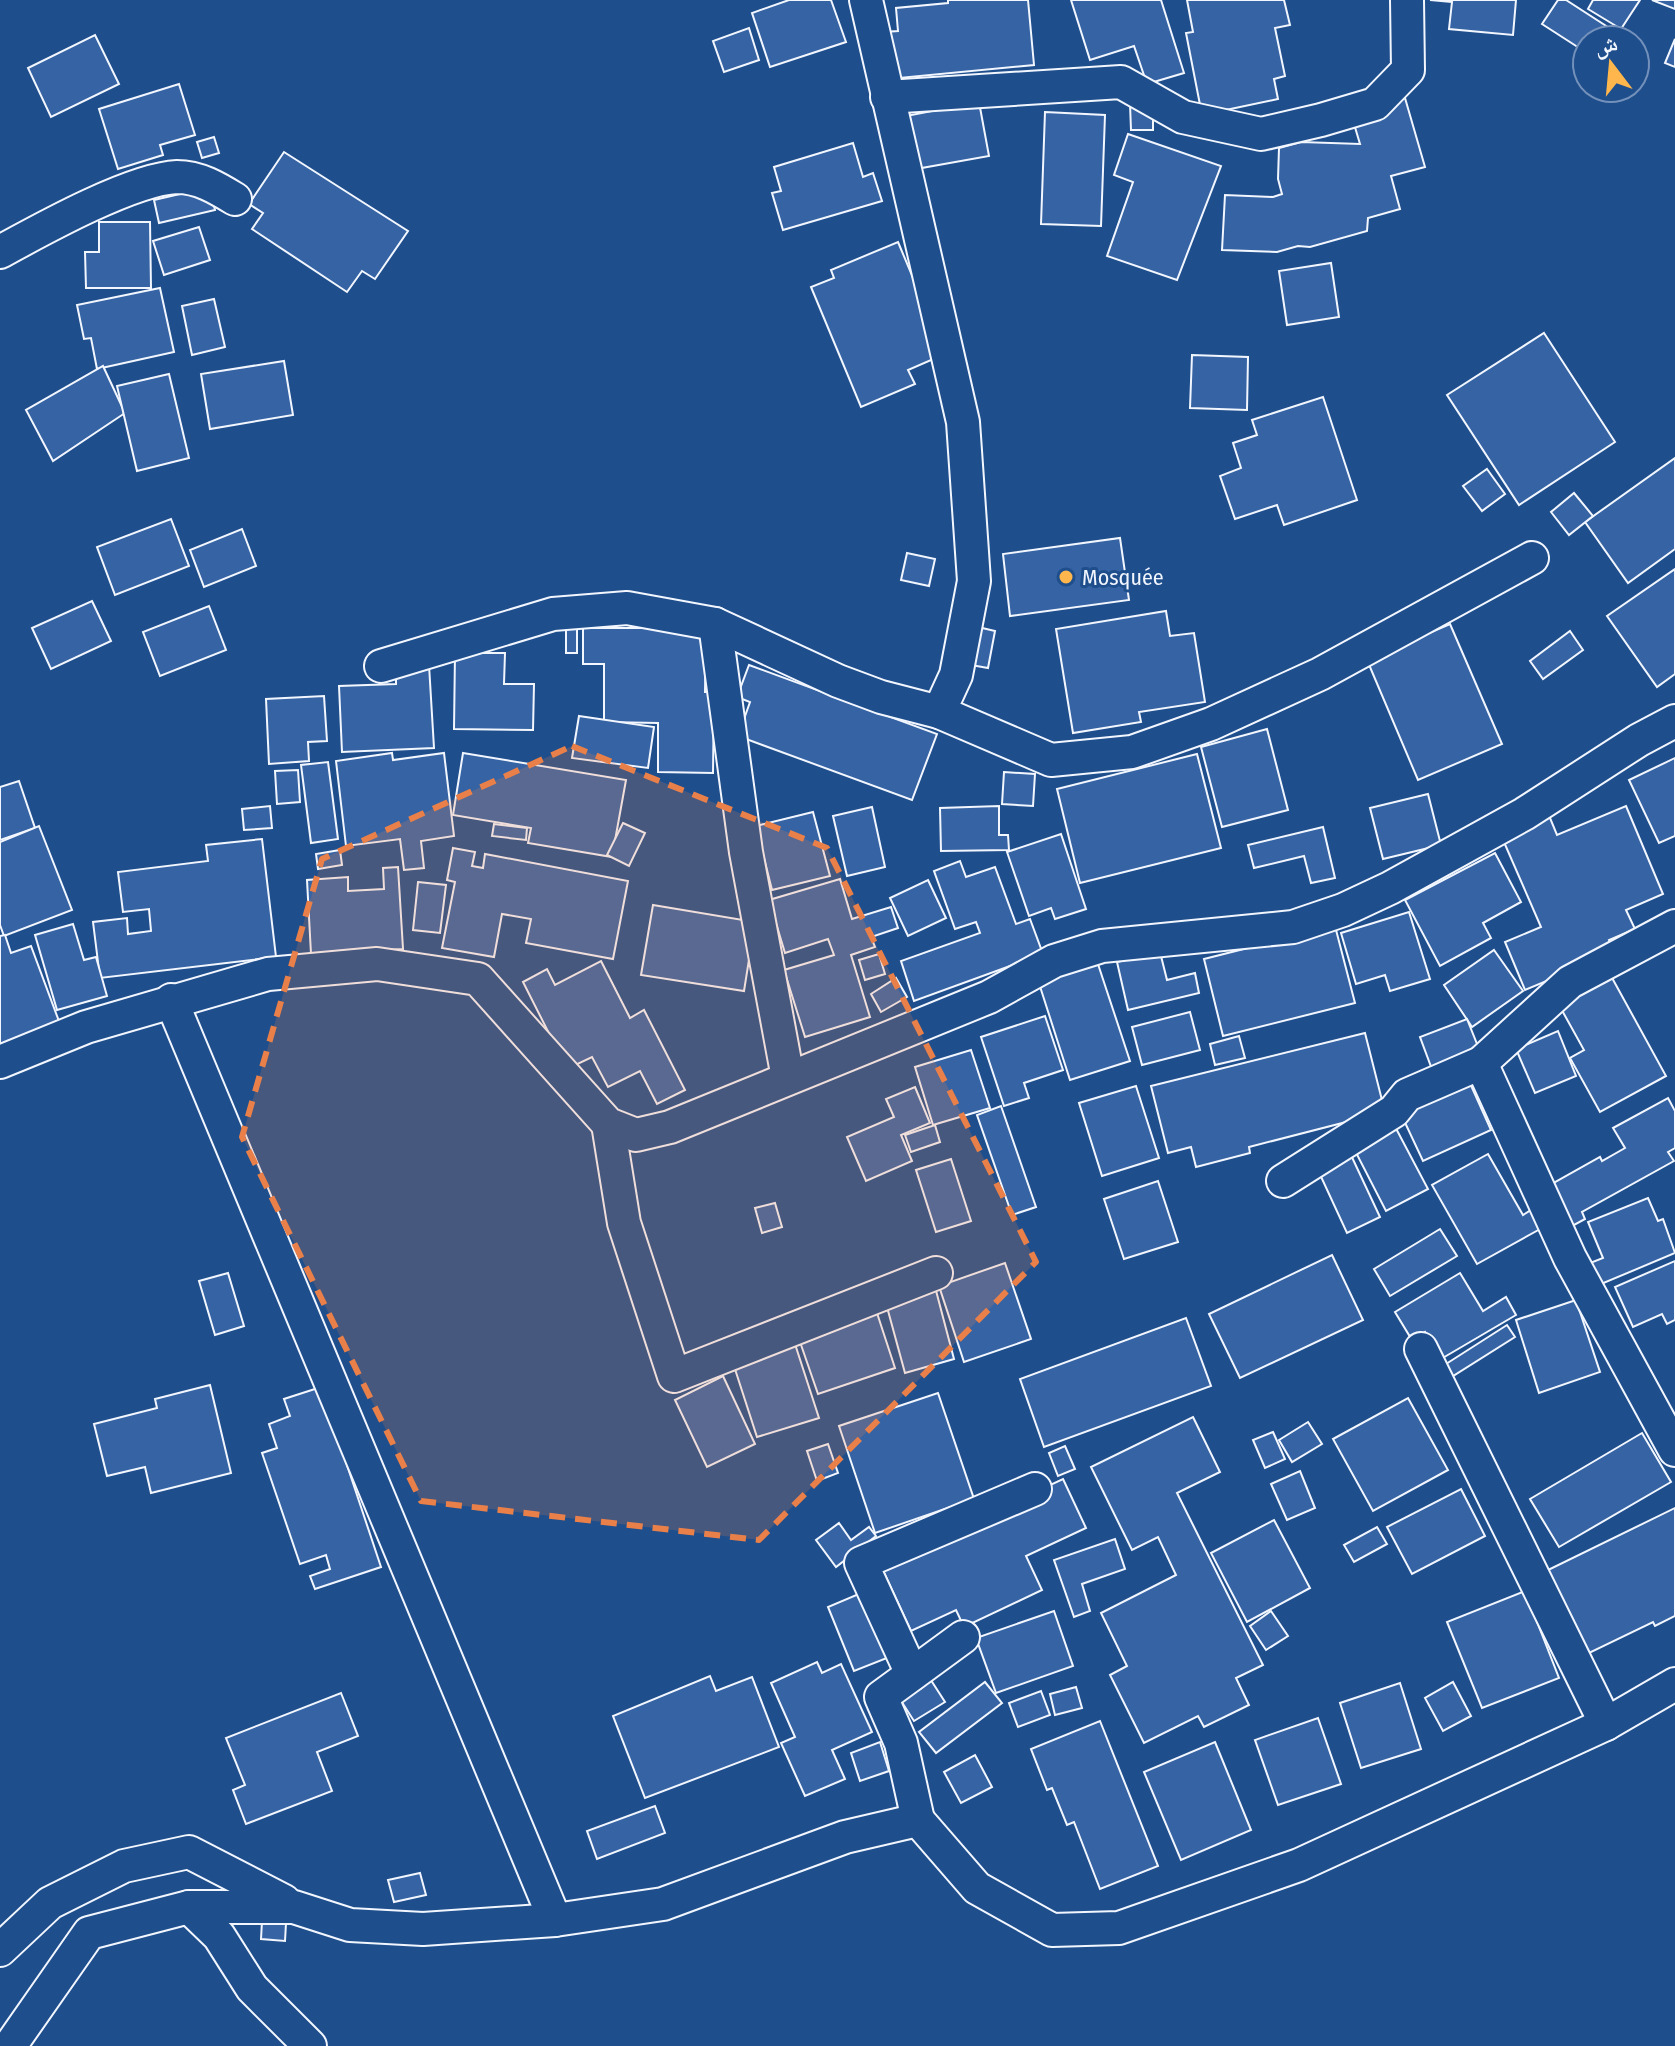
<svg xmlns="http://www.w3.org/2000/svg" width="1675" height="2046" font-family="'Fira Sans Condensed','Noto Naskh Arabic',sans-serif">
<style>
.building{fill:#3563a3;stroke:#f2f6ff;stroke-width:2}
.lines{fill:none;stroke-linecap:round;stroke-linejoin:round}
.street-casing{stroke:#f2f6ff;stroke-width:36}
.street{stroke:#1f4e8c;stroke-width:32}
.marked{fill:#ea8049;fill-opacity:0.2;stroke:#ea8049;stroke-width:6;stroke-dasharray:16 10;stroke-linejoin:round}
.poi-dot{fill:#ffb74d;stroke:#1f4e8c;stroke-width:3}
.labels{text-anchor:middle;stroke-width:6;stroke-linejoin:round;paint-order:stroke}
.poi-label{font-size:22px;fill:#f2f6ff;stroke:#1f4e8c;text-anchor:start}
</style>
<rect width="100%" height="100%" fill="#1f4e8c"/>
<g class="building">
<polygon points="789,0 831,0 846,42 770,67 752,13"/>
<polygon points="948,0 1028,0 1034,65 889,79 884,32 898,31 896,8 948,3"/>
<polygon points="1071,0 1161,0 1184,73 1147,84 1134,46 1090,60"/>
<polygon points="1187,0 1284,0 1290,25 1275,28 1285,76 1274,79 1278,99 1202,115 1186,33 1193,32"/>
<polygon points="1430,0 1516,0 1513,35 1449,29 1452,2"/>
<polygon points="1558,0 1566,0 1614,31 1609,40 1587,40 1587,53 1542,24"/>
<polygon points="1593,0 1640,0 1621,29 1588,9"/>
<polygon points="1652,0 1675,0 1675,9"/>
<polygon points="749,28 759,60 724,72 713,41"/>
<polygon points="95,35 119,84 51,117 28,68"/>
<polygon points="1675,39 1675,67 1665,63"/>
<polygon points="179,84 195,135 160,145 163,155 118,169 99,109"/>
<polygon points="1405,98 1425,167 1391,176 1400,209 1368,218 1367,231 1310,247 1298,246 1277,252 1222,250 1225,195 1273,197 1282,194 1278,179 1279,148 1301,142 1360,144 1351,114"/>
<polygon points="979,102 989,156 916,169 906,116"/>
<polygon points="1130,104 1153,104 1153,130 1131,130"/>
<polygon points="1045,112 1105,115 1101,226 1041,224"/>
<polygon points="1128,134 1221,166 1177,280 1107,256 1133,182 1114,175"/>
<polygon points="214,137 219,153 202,158 197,142"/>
<polygon points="853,143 863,177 873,173 882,201 783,230 772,193 781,191 774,167"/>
<polygon points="284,152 408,231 375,279 362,271 347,292 252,229 263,213 249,204"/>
<polygon points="210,187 215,210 159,223 154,200"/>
<polygon points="99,222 150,222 151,288 86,288 85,252 99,252"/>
<polygon points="199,227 210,260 164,275 153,241"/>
<polygon points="898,242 945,354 908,370 915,384 861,407 811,287 834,278 831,270"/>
<polygon points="1331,263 1339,317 1287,325 1279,271"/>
<polygon points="160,288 174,352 97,369 91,338 84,339 77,305"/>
<polygon points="214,299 225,347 192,355 182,306"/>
<polygon points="1544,333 1615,442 1519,505 1447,395"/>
<polygon points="1192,355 1248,357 1247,410 1190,408"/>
<polygon points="284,361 293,415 210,429 201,374"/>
<polygon points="103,366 125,413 53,461 26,410"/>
<polygon points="169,374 189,458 137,471 117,386"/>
<polygon points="1323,397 1357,500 1284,525 1277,505 1235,519 1220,476 1241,468 1233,443 1257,435 1252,420"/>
<polygon points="1675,458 1675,549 1628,583 1585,522"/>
<polygon points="1487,469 1505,494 1482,511 1463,486"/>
<polygon points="1574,493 1593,516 1569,535 1551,512"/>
<polygon points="171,519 189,566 115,595 97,547"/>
<polygon points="242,529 256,566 204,587 190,550"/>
<polygon points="1120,538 1129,600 1010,616 1003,554"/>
<polygon points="907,553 935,559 929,586 901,580"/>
<polygon points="1675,569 1675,674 1657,687 1607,616"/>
<polygon points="92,601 111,641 51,669 32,628"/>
<polygon points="209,606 226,650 160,676 143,632"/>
<polygon points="1166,611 1170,636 1194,633 1205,702 1139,712 1141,722 1073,733 1056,629"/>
<polygon points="1450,624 1502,744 1418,780 1367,660"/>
<polygon points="978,627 995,631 988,668 971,665"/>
<polygon points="583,628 706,628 705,692 714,692 713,773 658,772 658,723 604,722 604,664 583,664"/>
<rect x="566" y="629" width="11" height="24"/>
<polygon points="1570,631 1583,650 1543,679 1530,661"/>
<polygon points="455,653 505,653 504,684 534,684 533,730 454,729"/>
<polygon points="429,665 434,748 342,752 339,686 396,684 396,666"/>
<polygon points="749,665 937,734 912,800 738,736 750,702 737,697"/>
<polygon points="324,696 327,741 308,742 309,761 269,764 266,699"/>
<polygon points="579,716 654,727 648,768 572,758"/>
<polygon points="1267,729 1288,810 1222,827 1201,747"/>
<polygon points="392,753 393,760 444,753 454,836 421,841 424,868 404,870 400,839 346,846 336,761"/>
<polygon points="463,753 626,780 612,857 528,843 531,828 453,815"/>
<polygon points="1197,754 1221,848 1080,883 1057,789"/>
<polygon points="1675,758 1675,836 1659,843 1629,780"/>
<polygon points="328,762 338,839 311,843 301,765"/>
<polygon points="298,770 300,802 277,804 275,771"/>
<polygon points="1004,772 1035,774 1033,806 1002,804"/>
<polygon points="19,781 35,828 0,840 0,787"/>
<polygon points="1428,794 1441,845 1383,859 1370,808"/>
<polygon points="270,806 272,828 244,830 242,809"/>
<polygon points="999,806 999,835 1008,835 1009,850 941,851 940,808"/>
<polygon points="1626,806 1663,894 1626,910 1635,929 1609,940 1614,953 1525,990 1505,942 1541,927 1500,833 1548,813 1557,835"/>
<polygon points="872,807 885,867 847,876 833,816"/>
<polygon points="813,812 830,876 772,890 756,826"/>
<polygon points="623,823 645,833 629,866 607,855"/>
<polygon points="494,824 527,828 526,840 492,836"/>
<polygon points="39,826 72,910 4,936 0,925 0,842"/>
<polygon points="1323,827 1335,878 1311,883 1304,856 1254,868 1248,845"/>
<polygon points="1061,834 1086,909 1055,919 1051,908 1029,916 1007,852"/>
<polygon points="262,839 276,957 100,978 93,922 127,918 128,934 151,931 149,909 123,912 118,872 208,861 206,845"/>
<polygon points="453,848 475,852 472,866 483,868 485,854 628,881 613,959 526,943 531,919 502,914 494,957 442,948 455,882 447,880"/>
<polygon points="340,850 342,865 318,869 316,854"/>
<polygon points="1495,853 1521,902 1483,923 1491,938 1440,966 1405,900"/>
<polygon points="960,861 966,877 995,867 1016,924 1030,919 1043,954 914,1001 901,961 980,933 976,922 955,929 934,871"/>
<polygon points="398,867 403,949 311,954 307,880 348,877 348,891 384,889 383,868"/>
<polygon points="840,879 852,919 891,907 898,928 871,937 875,947 851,955 870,1017 805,1037 784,970 834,955 828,939 785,953 769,900"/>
<polygon points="928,880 946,918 908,936 890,898"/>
<polygon points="418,882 446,885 440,933 413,930"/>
<polygon points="653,905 755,922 744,991 641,975"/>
<polygon points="1409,912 1430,979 1390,991 1385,975 1356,984 1341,933"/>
<polygon points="73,924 84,960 96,957 107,996 57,1010 35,935"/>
<polygon points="1335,926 1355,1003 1223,1036 1204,959"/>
<polygon points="5,935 11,953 31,946 63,1032 0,1055 0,936"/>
<polygon points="1494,950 1523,991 1472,1027 1444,985"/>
<polygon points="1160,952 1167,980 1195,973 1199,993 1128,1010 1117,962"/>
<polygon points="879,954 885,974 865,980 859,960"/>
<polygon points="1095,955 1130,1061 1070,1080 1036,974"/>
<polygon points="601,961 630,1018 644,1010 685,1090 657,1104 640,1071 608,1087 592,1057 567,1069 523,982 547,969 555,985"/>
<polygon points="1611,976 1666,1076 1600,1112 1570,1058 1584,1050 1559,1005"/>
<polygon points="896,978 907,997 881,1012 871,994"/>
<polygon points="1190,1012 1200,1050 1142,1065 1132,1027"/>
<polygon points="1045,1016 1063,1070 1024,1083 1029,1098 1004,1106 981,1037"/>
<polygon points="1467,1019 1481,1054 1433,1072 1420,1037"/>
<polygon points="1558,1031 1576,1076 1535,1093 1516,1049"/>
<polygon points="1365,1033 1385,1112 1249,1147 1250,1153 1196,1167 1191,1147 1168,1153 1151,1086"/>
<polygon points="1239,1036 1245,1058 1215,1065 1210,1044"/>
<polygon points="971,1050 990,1108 933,1125 915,1067"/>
<polygon points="1469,1081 1491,1130 1423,1161 1400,1112"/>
<polygon points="1136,1086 1159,1158 1102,1176 1079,1103"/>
<polygon points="915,1087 930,1123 901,1135 912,1161 866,1181 847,1137 894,1117 886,1099"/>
<polygon points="1668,1098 1675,1111 1675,1148 1668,1152 1674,1161 1582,1212 1585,1219 1565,1230 1543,1189 1600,1157 1602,1161 1625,1148 1613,1128"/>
<polygon points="1001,1106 1036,1207 1012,1215 977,1115"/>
<polygon points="1391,1119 1428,1189 1386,1211 1350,1141"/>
<polygon points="935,1125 940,1142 911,1152 905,1135"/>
<polygon points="1350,1153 1380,1217 1347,1233 1317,1168"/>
<polygon points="1488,1154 1523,1215 1531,1210 1542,1228 1477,1264 1432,1185"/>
<polygon points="951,1159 971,1221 936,1232 916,1170"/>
<polygon points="1158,1181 1178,1242 1124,1259 1104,1199"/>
<polygon points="1648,1198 1658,1221 1663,1219 1675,1253 1594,1287 1585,1265 1603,1258 1588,1222"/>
<polygon points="775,1203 782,1227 762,1233 755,1208"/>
<polygon points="1440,1229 1457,1256 1390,1296 1374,1269"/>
<polygon points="1332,1255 1363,1320 1240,1378 1209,1314"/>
<polygon points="1675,1261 1675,1320 1667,1324 1662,1314 1633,1327 1615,1287"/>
<polygon points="1005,1263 1031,1339 964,1362 939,1286"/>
<polygon points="228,1273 244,1326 215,1335 199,1281"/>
<polygon points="1460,1273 1483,1311 1506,1297 1516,1315 1441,1359 1425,1332 1412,1340 1395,1312"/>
<polygon points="934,1283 954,1359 905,1373 884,1296"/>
<polygon points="1576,1300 1600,1372 1539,1393 1516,1320"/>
<polygon points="877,1313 895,1368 818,1394 799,1339"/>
<polygon points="1186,1318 1211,1386 1044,1447 1020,1379"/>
<polygon points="1507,1325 1515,1337 1453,1376 1446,1364"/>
<polygon points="795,1344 819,1418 757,1437 733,1363"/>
<polygon points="723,1376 755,1444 707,1467 675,1400"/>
<polygon points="210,1385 231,1473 151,1493 145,1467 107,1476 94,1424 157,1408 155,1399"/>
<polygon points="321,1387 381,1567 315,1589 310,1576 330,1569 326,1555 300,1564 262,1453 277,1448 269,1424 290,1416 284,1399"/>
<polygon points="938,1393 974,1499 875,1533 839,1426"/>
<polygon points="1408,1398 1448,1470 1373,1511 1333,1439"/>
<polygon points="1193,1417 1220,1472 1177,1493 1263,1665 1236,1678 1249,1705 1204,1727 1198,1716 1144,1743 1110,1675 1127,1666 1101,1613 1176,1575 1158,1537 1132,1550 1091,1467"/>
<polygon points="1308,1422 1322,1444 1292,1462 1279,1440"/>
<polygon points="1273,1432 1285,1459 1265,1468 1253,1440"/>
<polygon points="1642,1433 1671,1482 1559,1547 1530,1499"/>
<polygon points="828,1444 838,1473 817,1481 807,1451"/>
<polygon points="1065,1446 1075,1469 1058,1476 1049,1453"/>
<polygon points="1300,1471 1315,1508 1287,1520 1271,1484"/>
<polygon points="1063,1479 1086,1528 1026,1556 1042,1590 964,1627 956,1610 911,1631 880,1564"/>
<polygon points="1461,1489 1485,1536 1412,1574 1387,1527"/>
<polygon points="1675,1508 1675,1616 1655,1626 1653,1622 1587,1654 1546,1571"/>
<polygon points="1274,1520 1310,1588 1247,1622 1211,1553"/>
<polygon points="839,1523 851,1540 869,1527 876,1536 836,1567 816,1540"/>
<polygon points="1377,1527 1387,1544 1354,1562 1344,1545"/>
<polygon points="1115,1539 1125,1569 1082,1584 1090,1611 1074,1617 1054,1560"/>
<polygon points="1525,1591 1559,1678 1482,1708 1447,1622"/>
<polygon points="861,1593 887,1658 854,1671 828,1607"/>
<polygon points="1054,1611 1073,1666 996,1693 976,1638"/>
<polygon points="1271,1611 1288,1636 1266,1650 1250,1626"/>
<polygon points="817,1662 822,1673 841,1664 872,1732 832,1750 845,1779 805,1796 781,1743 795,1737 771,1683"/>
<polygon points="927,1674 945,1702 914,1721 896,1693"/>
<polygon points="710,1676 716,1691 752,1677 779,1747 645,1798 613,1716"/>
<polygon points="985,1682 1002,1703 936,1753 919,1732"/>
<polygon points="1453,1682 1471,1716 1443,1731 1425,1698"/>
<polygon points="1400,1683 1421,1749 1361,1768 1340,1703"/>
<polygon points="1076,1687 1082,1708 1055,1715 1050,1694"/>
<polygon points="1041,1691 1050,1715 1018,1727 1009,1703"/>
<polygon points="341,1693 358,1736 317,1752 332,1791 246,1824 233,1790 245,1785 226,1738"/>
<polygon points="1318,1718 1341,1784 1278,1805 1255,1740"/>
<polygon points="1100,1721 1158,1866 1100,1889 1074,1822 1067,1825 1052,1788 1047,1790 1031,1749"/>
<polygon points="880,1742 889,1771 860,1781 851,1753"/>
<polygon points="1215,1742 1251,1830 1181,1860 1144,1772"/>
<polygon points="975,1755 992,1787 961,1803 944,1772"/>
<polygon points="655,1806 665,1833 597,1859 587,1831"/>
<polygon points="420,1873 426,1895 394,1902 388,1880"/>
<polygon points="262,1921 286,1923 285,1941 261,1939"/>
</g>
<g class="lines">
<defs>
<g id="street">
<polyline points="866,0 963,422 974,581 956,675 939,712 1051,760 1132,752 1211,724 1320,674 1532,558"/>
<polyline points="887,97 1121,82 1183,117 1261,134 1321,120 1375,104 1408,70 1407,0"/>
<path d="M0,252c42,-23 132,-73 177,-75 22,0 40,11 58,22"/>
<polyline points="715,624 746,852 788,1078"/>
<polyline points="381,666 553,614 627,608 715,624 838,681 881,697 939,712"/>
<polyline points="171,1000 555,1920"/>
<polyline points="0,1062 86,1027 268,974 377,964 478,979 608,1124 636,1135 670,1127 989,997 1054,961 1102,946 1293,927 1343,910 1390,888 1524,814 1639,740 1675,721"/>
<polyline points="1481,1063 1570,1258 1675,1450"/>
<polyline points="608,1124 624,1223 674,1376 936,1273"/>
<polyline points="1283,1181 1394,1111 1407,1095 1481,1063 1570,982 1675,926"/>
<polyline points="1421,1349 1606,1724"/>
<polyline points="912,1674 861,1563 1035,1489"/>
<polyline points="918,1820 901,1743 881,1697 963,1637"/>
<polyline points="189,1907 219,1936 252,1988 310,2046"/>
<polyline points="0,1950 50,1903 124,1866 189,1852 284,1901"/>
<polyline points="10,2046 89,1933 189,1907 294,1907 350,1925 423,1929 555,1920 663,1904 845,1837 918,1820 977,1888 1052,1930 1119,1928 1299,1865 1606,1724 1675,1684"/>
</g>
</defs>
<use href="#street" class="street-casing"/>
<use href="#street" class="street"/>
</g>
<path class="marked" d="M572,746l255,102 209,414 -277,278 -338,-39 -179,-364 80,-278z"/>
<circle class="poi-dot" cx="1066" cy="577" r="8"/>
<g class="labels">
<g class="poi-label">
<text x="1082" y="585">Mosquée</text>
</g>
</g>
<g transform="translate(1611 64) rotate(344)"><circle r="38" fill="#1f4e8c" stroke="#7391ba" stroke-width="2"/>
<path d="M0-6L14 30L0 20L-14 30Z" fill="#ffb74d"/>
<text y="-12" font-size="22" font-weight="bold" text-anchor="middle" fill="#f2f6ff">ش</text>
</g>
</svg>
